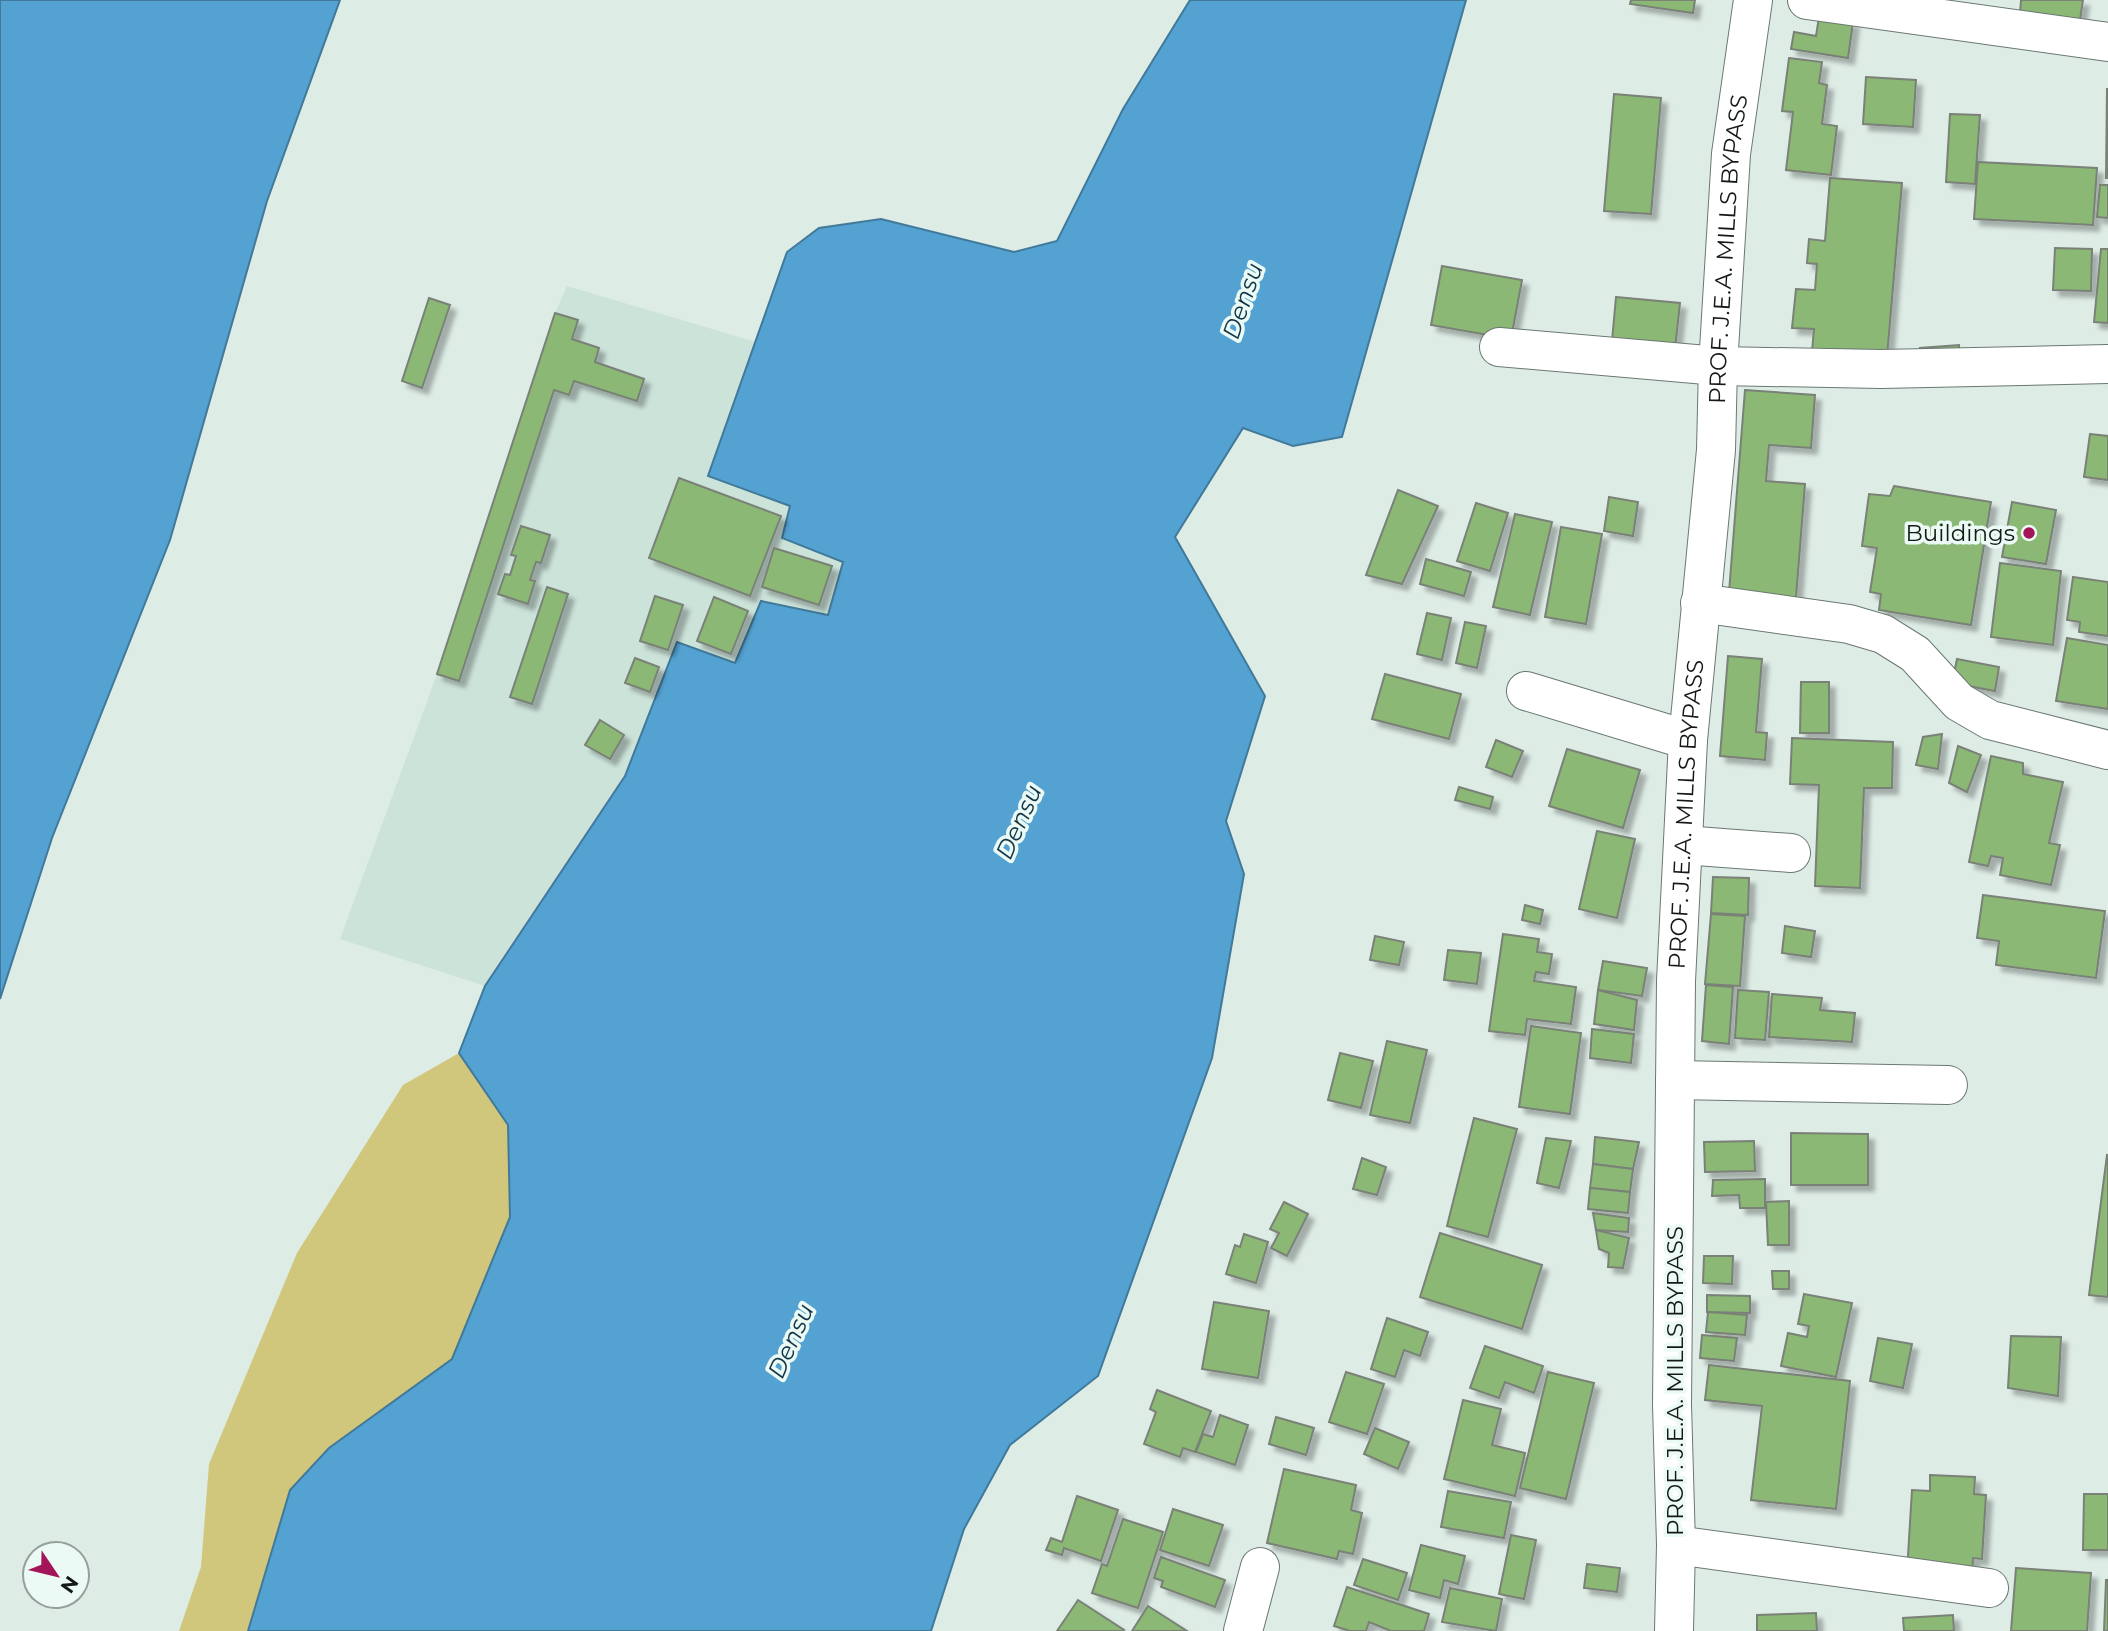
<svg xmlns="http://www.w3.org/2000/svg" width="2108" height="1631" font-family="Montserrat,sans-serif">
<style>
.built{fill:#cce3da}
.green{fill:#d1c77c}
.water{fill:#54a2d2;stroke:#41799a;stroke-width:2}
.building{fill:#8bb874;stroke:#7a8177;stroke-width:2;filter:url(#shadow)}
.lines{fill:none;stroke-linecap:round;stroke-linejoin:round}
.minor-casing{stroke:#6b7872;stroke-width:40}
.minor{stroke:#fff;stroke-width:38}
.poi-dot{fill:#a31459;stroke:#ebfaf4;stroke-width:2.5}
.labels{text-anchor:middle;stroke-width:7;stroke-linejoin:round;paint-order:stroke}
.street-label{font-size:23px;fill:#141917;stroke:#ebfaf4}
.poi-label{font-size:23px;fill:#141917;stroke:#ebfaf4;text-anchor:end}
.water-label{font-size:24px;font-style:italic;fill:#123549;stroke:#ebfaf4}
</style>
<defs>
<filter id="shadow"><feDropShadow dx="6" dy="6" stdDeviation="2" flood-color="#0004"/></filter>
</defs>
<rect width="100%" height="100%" fill="#deece6"/>
<polygon class="built" points="567,286 756,342 708,476 791,506 782,539 843,562 828,615 735,663 677,642 625,776 485,986 340,939 437,674 555,313"/>
<polygon class="green" points="459,1053 508,1125 510,1217 452,1359 329,1448 290,1490 248,1631 179,1631 201,1567 209,1464 297,1253 403,1085"/>
<g class="water">
<polygon points="0,0 340,0 267,201 170,540 52,838 0,999"/>
<polygon points="1190,0 1466,0 1342,437 1293,446 1243,428 1175,537 1265,696 1226,821 1244,874 1212,1058 1098,1376 1010,1445 964,1529 931,1631 248,1631 290,1490 329,1448 452,1359 510,1217 508,1125 459,1053 485,986 625,776 677,642 735,663 761,601 828,615 843,562 782,538 790,506 708,476 787,252 819,228 881,219 1014,252 1057,241 1123,109"/>
</g>
<g class="building">
<polygon points="1631,0 1695,0 1693,13 1630,4"/>
<polygon points="2021,0 2083,0 2080,20 2020,13"/>
<polygon points="1819,17 1853,22 1848,58 1791,49 1794,32 1816,36"/>
<polygon points="1789,58 1822,62 1819,83 1827,85 1822,124 1837,126 1831,175 1786,170 1793,112 1782,111"/>
<polygon points="1866,77 1916,80 1913,127 1863,124"/>
<polygon points="2107,89 2108,89 2108,178 2106,178"/>
<polygon points="1614,94 1661,98 1651,214 1604,211"/>
<polygon points="1950,114 1980,115 1975,184 1946,182"/>
<polygon points="1978,162 2097,168 2093,225 1974,219"/>
<polygon points="1830,178 1902,183 1886,368 1811,362 1814,329 1792,328 1796,289 1815,290 1817,264 1807,263 1809,239 1825,241"/>
<polygon points="2100,185 2108,185 2108,218 2097,217"/>
<polygon points="2055,248 2092,249 2091,291 2053,290"/>
<polygon points="2101,249 2108,249 2108,323 2094,322"/>
<polygon points="1442,266 1522,280 1511,339 1431,325"/>
<polygon points="1616,297 1680,303 1674,358 1611,352"/>
<polygon points="429,298 450,305 422,388 402,381"/>
<polygon points="555,313 578,320 572,339 599,348 595,362 644,379 637,401 574,381 569,395 554,390 459,681 437,674"/>
<polygon points="1959,345 1960,359 1921,362 1920,348"/>
<polygon points="1745,390 1815,395 1811,448 1769,445 1766,481 1805,484 1795,610 1728,605"/>
<polygon points="2090,434 2108,436 2108,480 2084,477"/>
<polygon points="679,478 781,516 750,596 649,558"/>
<polygon points="1894,486 1991,502 1971,625 1879,610 1881,594 1870,592 1877,548 1862,546 1869,494 1890,496"/>
<polygon points="1398,490 1438,506 1402,584 1366,575"/>
<polygon points="1609,497 1638,502 1633,536 1604,531"/>
<polygon points="2012,502 2056,510 2046,564 2002,557"/>
<polygon points="1476,503 1508,513 1490,571 1457,561"/>
<polygon points="1515,514 1552,522 1530,615 1493,607"/>
<polygon points="521,526 550,535 541,563 536,562 530,580 535,581 528,604 498,594 505,574 510,575 516,556 511,555"/>
<polygon points="1561,527 1602,534 1586,624 1545,617"/>
<polygon points="774,548 832,566 819,605 762,587"/>
<polygon points="1426,559 1471,572 1464,596 1420,584"/>
<polygon points="2000,563 2061,571 2053,645 1991,637"/>
<polygon points="2073,577 2108,582 2108,636 2079,632 2080,622 2067,620"/>
<polygon points="547,587 568,594 532,704 510,697"/>
<polygon points="655,596 683,605 668,650 640,641"/>
<polygon points="714,597 748,611 731,654 697,641"/>
<polygon points="1427,613 1451,618 1442,660 1417,654"/>
<polygon points="1465,622 1486,626 1477,668 1456,663"/>
<polygon points="2067,638 2108,645 2108,709 2056,701"/>
<polygon points="1728,656 1762,659 1756,732 1767,733 1765,760 1720,756"/>
<polygon points="635,658 659,667 650,692 625,683"/>
<polygon points="1957,659 1999,667 1995,691 1952,683"/>
<polygon points="1385,674 1461,694 1449,739 1372,719"/>
<polygon points="1801,682 1829,682 1829,733 1800,733"/>
<polygon points="600,720 624,735 610,759 585,745"/>
<polygon points="1942,734 1938,769 1916,765 1923,737"/>
<polygon points="1792,738 1893,742 1892,788 1864,788 1860,888 1815,886 1819,785 1790,784"/>
<polygon points="1496,740 1523,751 1512,777 1486,767"/>
<polygon points="1958,746 1981,755 1967,792 1949,783"/>
<polygon points="1567,749 1640,770 1623,828 1549,806"/>
<polygon points="1991,756 2023,763 2023,774 2063,782 2049,843 2060,845 2051,885 2000,875 2003,858 1991,856 1988,866 1969,862"/>
<polygon points="1459,787 1493,797 1490,809 1455,800"/>
<polygon points="1597,831 1635,839 1617,918 1579,909"/>
<polygon points="1713,877 1749,878 1748,915 1711,913"/>
<polygon points="1983,895 2105,911 2096,978 1996,965 1999,941 1977,938"/>
<polygon points="1525,905 1543,910 1540,924 1522,920"/>
<polygon points="1711,914 1745,916 1740,986 1705,984"/>
<polygon points="1785,926 1815,931 1811,957 1782,953"/>
<polygon points="1503,934 1539,939 1537,952 1552,954 1549,974 1536,972 1534,981 1576,987 1571,1024 1527,1019 1525,1035 1489,1031"/>
<polygon points="1375,936 1404,942 1399,965 1370,960"/>
<polygon points="1448,950 1481,953 1477,984 1444,980"/>
<polygon points="1603,961 1647,968 1642,996 1598,990"/>
<polygon points="1706,985 1733,987 1729,1044 1702,1041"/>
<polygon points="1598,990 1637,1000 1634,1030 1594,1024"/>
<polygon points="1738,990 1769,992 1765,1040 1735,1038"/>
<polygon points="1772,994 1822,998 1820,1010 1855,1013 1852,1042 1769,1037"/>
<polygon points="1531,1026 1581,1033 1570,1114 1519,1107"/>
<polygon points="1592,1029 1634,1034 1631,1063 1590,1058"/>
<polygon points="1387,1041 1427,1050 1410,1123 1370,1115"/>
<polygon points="1340,1053 1373,1061 1361,1108 1328,1100"/>
<polygon points="1474,1118 1517,1129 1488,1237 1447,1226"/>
<polygon points="1791,1133 1868,1134 1868,1185 1791,1185"/>
<polygon points="1595,1137 1639,1142 1633,1169 1593,1164"/>
<polygon points="1546,1138 1571,1141 1559,1188 1537,1183"/>
<polygon points="1754,1141 1755,1171 1705,1172 1704,1142"/>
<polygon points="2107,1155 2108,1155 2108,1297 2089,1295"/>
<polygon points="1362,1158 1386,1167 1377,1195 1353,1189"/>
<polygon points="1593,1164 1633,1169 1630,1192 1590,1188"/>
<polygon points="1765,1179 1765,1208 1740,1208 1739,1195 1712,1196 1713,1180"/>
<polygon points="1590,1188 1630,1192 1628,1213 1588,1209"/>
<polygon points="1789,1201 1789,1245 1768,1245 1766,1202"/>
<polygon points="1284,1202 1308,1214 1287,1256 1271,1248 1279,1233 1270,1229"/>
<polygon points="1593,1213 1629,1218 1628,1232 1596,1230"/>
<polygon points="1596,1230 1629,1238 1623,1268 1608,1267 1609,1253 1599,1249"/>
<polygon points="1440,1233 1542,1265 1522,1329 1420,1297"/>
<polygon points="1244,1234 1268,1242 1256,1283 1226,1274 1235,1245 1240,1247"/>
<polygon points="1704,1256 1733,1256 1732,1284 1703,1283"/>
<polygon points="1772,1271 1789,1271 1789,1289 1773,1289"/>
<polygon points="1804,1294 1852,1303 1836,1377 1781,1366 1788,1333 1807,1337 1809,1326 1798,1324"/>
<polygon points="1707,1295 1750,1296 1750,1313 1707,1312"/>
<polygon points="1214,1302 1269,1311 1258,1378 1202,1369"/>
<polygon points="1708,1312 1747,1315 1745,1335 1706,1332"/>
<polygon points="1387,1318 1428,1332 1420,1356 1404,1350 1395,1377 1371,1369"/>
<polygon points="1702,1335 1737,1338 1734,1361 1700,1358"/>
<polygon points="2011,1336 2061,1337 2058,1396 2008,1388"/>
<polygon points="1878,1338 1912,1344 1903,1388 1870,1381"/>
<polygon points="1485,1346 1543,1366 1534,1393 1505,1382 1499,1398 1470,1388"/>
<polygon points="1709,1365 1850,1381 1836,1509 1751,1500 1762,1406 1705,1400"/>
<polygon points="1346,1372 1384,1384 1367,1434 1329,1422"/>
<polygon points="1548,1372 1594,1383 1566,1499 1520,1488"/>
<polygon points="1157,1390 1211,1411 1195,1452 1183,1448 1180,1457 1144,1444 1156,1412 1150,1409"/>
<polygon points="1463,1400 1501,1409 1492,1445 1525,1453 1515,1496 1444,1479"/>
<polygon points="1220,1415 1248,1425 1235,1465 1196,1452 1203,1434 1213,1437"/>
<polygon points="1276,1417 1314,1428 1306,1455 1269,1444"/>
<polygon points="1375,1428 1409,1442 1398,1469 1364,1454"/>
<polygon points="1284,1469 1356,1485 1351,1510 1362,1513 1353,1554 1339,1551 1337,1559 1267,1543"/>
<polygon points="1930,1475 1975,1477 1974,1494 1986,1495 1982,1559 1973,1558 1972,1576 1907,1572 1912,1490 1930,1491"/>
<polygon points="1448,1491 1511,1502 1504,1538 1441,1527"/>
<polygon points="2084,1494 2108,1494 2108,1550 2083,1550"/>
<polygon points="1077,1496 1118,1510 1101,1561 1064,1548 1062,1555 1046,1550 1051,1538 1062,1542"/>
<polygon points="1173,1509 1223,1525 1209,1566 1160,1550"/>
<polygon points="1123,1519 1163,1532 1138,1608 1092,1593 1102,1564 1107,1566"/>
<polygon points="1511,1535 1536,1540 1524,1599 1499,1594"/>
<polygon points="1421,1545 1465,1556 1458,1584 1444,1580 1440,1598 1409,1590"/>
<polygon points="1161,1557 1225,1580 1215,1607 1161,1587 1163,1581 1154,1578"/>
<polygon points="1363,1559 1407,1573 1398,1600 1354,1585"/>
<polygon points="1587,1564 1620,1568 1617,1592 1584,1588"/>
<polygon points="2016,1568 2091,1573 2087,1631 2011,1631"/>
<polygon points="2106,1580 2108,1580 2108,1631 2104,1631"/>
<polygon points="1347,1587 1429,1614 1424,1631 1391,1631 1369,1622 1366,1631 1350,1631 1334,1626"/>
<polygon points="1450,1588 1502,1599 1496,1631 1442,1622"/>
<polygon points="1078,1600 1124,1630 1123,1631 1057,1631"/>
<polygon points="1148,1606 1187,1631 1132,1631"/>
<polygon points="1816,1613 1817,1631 1757,1631 1757,1615"/>
<polygon points="1953,1615 1954,1631 1904,1631 1903,1618"/>
</g>
<g class="lines">
<defs>
<g id="minor">
<polyline points="1807,0 2108,42"/>
<polyline points="1499,347 1718,366 1881,369 2108,364"/>
<polyline points="1700,603 1849,624 1883,634 1915,654 1959,702 1990,720 2108,750"/>
<polyline points="1526,691 1688,740"/>
<polyline points="1683,845 1791,853"/>
<polyline points="1675,1080 1948,1085"/>
<polyline points="1676,1545 1989,1588"/>
<polyline points="1243,1631 1260,1567"/>
<path id="s1" d="M1674,1631l2,-86 -4,-141 4,-423 12,-241 28,-290 2,-84 13,-212 22,-154"/>
</g>
</defs>
<use href="#minor" class="minor-casing"/>
<use href="#minor" class="minor"/>
</g>
<circle class="poi-dot" cx="2029" cy="533" r="7"/>
<g class="labels">
<g class="street-label">
<text dy="8" stroke="none"><textPath href="#s1" startOffset="1384">PROF. J.E.A. MILLS BYPASS</textPath></text>
<text dy="8" stroke="none"><textPath href="#s1" startOffset="817">PROF. J.E.A. MILLS BYPASS</textPath></text>
<text transform="translate(1675 1381) rotate(-90)" y="8">PROF. J.E.A. MILLS BYPASS</text>
</g>
<g class="poi-label">
<text x="2015" y="541">Buildings</text>
</g>
<g class="water-label">
<text transform="translate(1243 301) rotate(-71)" y="8">Densu</text>
<text transform="translate(1019 822) rotate(-66)" y="8">Densu</text>
<text transform="translate(791 1341) rotate(-66)" y="8">Densu</text>
</g>
</g>
<g transform="translate(56 1575) rotate(125)"><circle r="33" fill="#ebfaf4" stroke="#95a09c" stroke-width="2"/>
<path d="M0-5L12 26L0 18L-12 26Z" fill="#a31459"/>
<text y="-10" font-size="19" font-weight="bold" text-anchor="middle" fill="#141917">N</text>
</g>
</svg>
